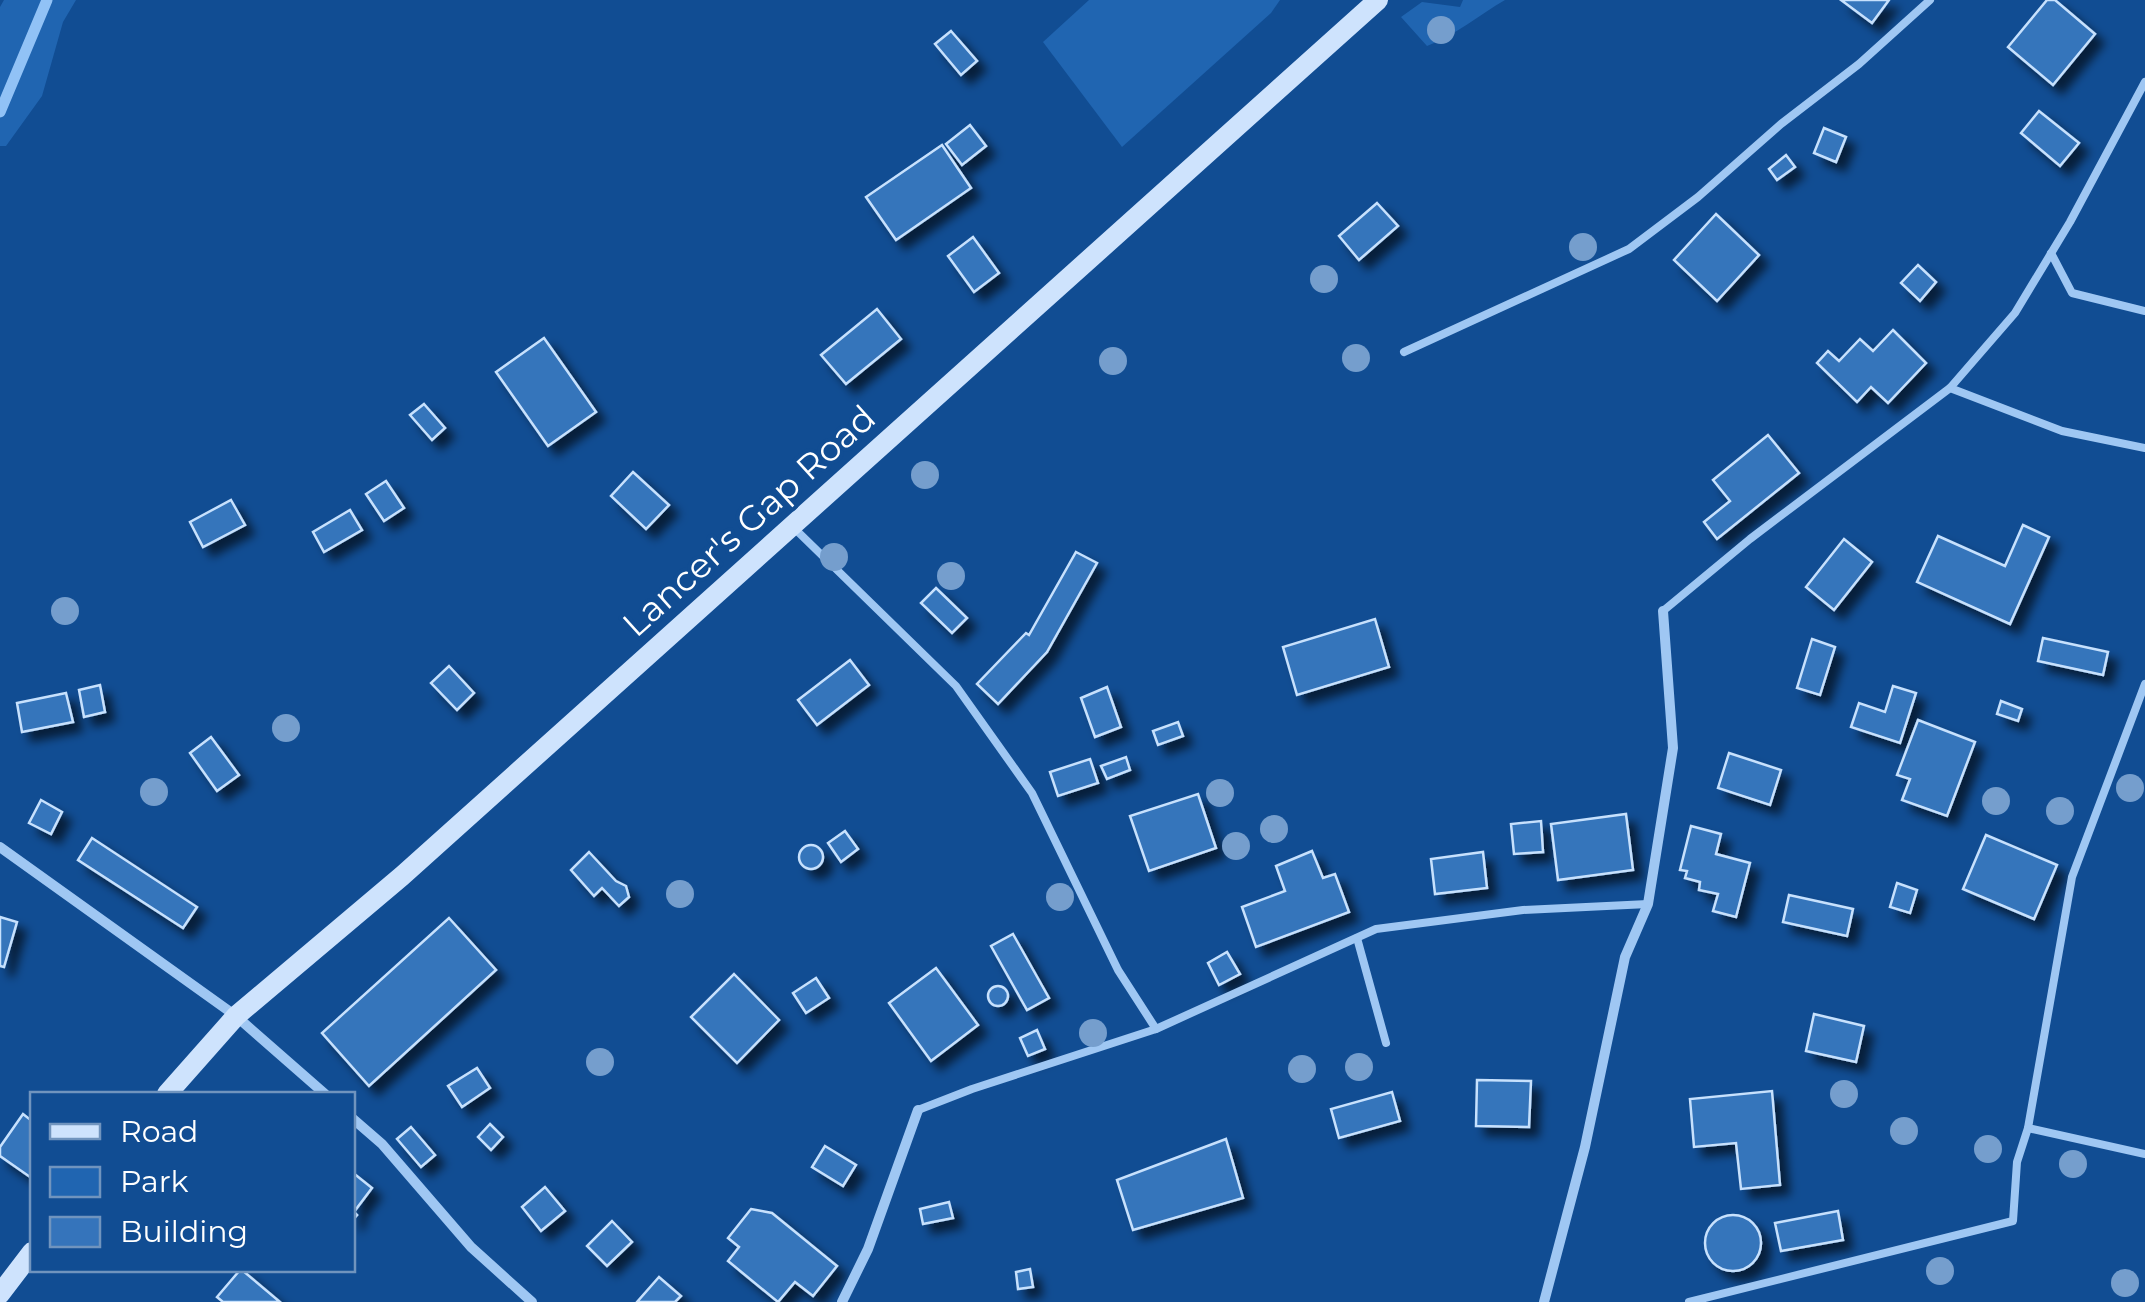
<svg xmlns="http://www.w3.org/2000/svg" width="2145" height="1302" font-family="Montserrat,sans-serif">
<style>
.green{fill:#2065b1}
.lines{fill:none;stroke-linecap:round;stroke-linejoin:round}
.stream{stroke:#91c2f6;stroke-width:11}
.building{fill:#3574bb;stroke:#c7e1fd;stroke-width:2.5;filter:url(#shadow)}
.lane{stroke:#9fc7f3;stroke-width:8}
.street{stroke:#9fc7f3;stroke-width:10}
.secondary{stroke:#cee3fd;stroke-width:20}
.tree{fill:#759ecd}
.labels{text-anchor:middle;stroke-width:8;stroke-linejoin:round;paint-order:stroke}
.street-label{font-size:35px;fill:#fff;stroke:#114d93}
</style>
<defs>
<filter id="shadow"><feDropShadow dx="9" dy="9" stdDeviation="5" flood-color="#0009"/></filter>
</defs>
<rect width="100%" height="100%" fill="#114d93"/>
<g class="green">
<polygon points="4,0 76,0 63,22 42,96 6,146 0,146 0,7"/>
<polygon points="1089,0 1280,0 1271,13 1122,147 1043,42"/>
<path d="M1463,0h42c-26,15 -49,35 -78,46l-26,-29 21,-15 38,5z"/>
</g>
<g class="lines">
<polyline class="stream" points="0,112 47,0"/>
</g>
<g class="building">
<polygon points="1841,0 1889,0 1872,23"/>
<polygon points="2047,0 2055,0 2095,34 2053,85 2008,47"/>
<polygon points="951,31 977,61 961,75 935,44"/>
<polygon points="2039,111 2079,143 2060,166 2021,133"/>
<polygon points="970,125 986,146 962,165 946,144"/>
<polygon points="1824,128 1846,137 1836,162 1814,153"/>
<polygon points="942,145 971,188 896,240 866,197"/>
<polygon points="1786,155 1795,167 1777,180 1769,169"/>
<polygon points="1377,203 1398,226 1359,260 1339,236"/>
<polygon points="1716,214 1759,255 1717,301 1674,260"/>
<polygon points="973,237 999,273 974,292 948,256"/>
<polygon points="1918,265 1936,282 1920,301 1901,283"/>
<polygon points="877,309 901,339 846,384 821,355"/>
<polygon points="1893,330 1926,363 1888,403 1871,387 1857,402 1817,363 1828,351 1839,361 1860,339 1873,351"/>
<polygon points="544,338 596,412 548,446 496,372"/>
<polygon points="424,404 445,428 432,440 410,415"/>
<polygon points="1768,435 1799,473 1717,539 1704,522 1730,501 1713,480"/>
<polygon points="633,472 669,505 646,529 611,496"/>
<polygon points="386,481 404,508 384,521 366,494"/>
<polygon points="231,500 245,525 203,547 190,522"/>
<polygon points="350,510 362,530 324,552 313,532"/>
<polygon points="2023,525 2049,537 2010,624 1917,582 1938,536 2005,566"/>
<polygon points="1844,539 1872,562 1834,610 1806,587"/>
<polygon points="1076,552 1097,563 1047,652 998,704 977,684 1026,633 1029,635"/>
<polygon points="936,588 967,618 952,633 921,603"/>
<polygon points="1375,619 1389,667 1297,695 1283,647"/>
<polygon points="2043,638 2108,652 2103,675 2038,661"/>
<polygon points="1812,639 1835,647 1820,695 1797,688"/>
<polygon points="850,660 869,685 817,725 798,700"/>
<polygon points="449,666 474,693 457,710 431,683"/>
<polygon points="100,685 105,712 84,717 79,690"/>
<polygon points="1893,686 1916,693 1900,743 1851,727 1859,703 1885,712"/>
<polygon points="1107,687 1121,727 1095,737 1081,698"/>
<polygon points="66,693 73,722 22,732 17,703"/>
<polygon points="2001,701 2022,709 2018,721 1997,714"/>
<polygon points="1918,720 1975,742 1947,816 1902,800 1910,779 1897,775"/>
<polygon points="1178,722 1183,736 1158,745 1153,731"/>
<polygon points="211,737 239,775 217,791 190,753"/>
<polygon points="1729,753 1781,770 1770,805 1718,788"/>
<polygon points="1126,757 1130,770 1107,779 1101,766"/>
<polygon points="1090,759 1098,783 1058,796 1050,772"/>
<polygon points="1198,794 1216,848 1149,871 1130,816"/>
<polygon points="41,800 62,812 51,834 29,823"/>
<polygon points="1626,814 1633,870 1558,880 1551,824"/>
<polygon points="1541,821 1543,852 1514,854 1511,824"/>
<polygon points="1691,826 1721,834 1716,854 1750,863 1736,917 1713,911 1718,894 1699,890 1700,882 1685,878 1687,871 1680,870"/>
<polygon points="845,831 858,849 841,862 828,843"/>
<polygon points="1986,835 2057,865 2034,919 1963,889"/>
<polygon points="92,838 197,907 183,928 78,860"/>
<circle cx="811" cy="857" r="12"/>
<polygon points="1312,851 1323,878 1335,874 1349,912 1256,947 1242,907 1285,891 1276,866"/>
<polygon points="589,852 616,881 626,886 629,897 619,906 602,888 594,896 571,870"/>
<polygon points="1483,852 1487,888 1435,894 1431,859"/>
<polygon points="1897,883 1917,890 1910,913 1890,907"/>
<polygon points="1789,895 1853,909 1847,936 1783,922"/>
<polygon points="0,917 17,922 4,967 0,966"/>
<polygon points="449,918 496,970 369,1086 322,1033"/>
<polygon points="1013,934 1049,998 1027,1010 991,946"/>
<polygon points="1227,952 1240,974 1219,985 1208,963"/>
<polygon points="936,968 978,1025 931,1061 889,1003"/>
<polygon points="734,974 779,1020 737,1063 691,1017"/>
<polygon points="816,978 829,998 806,1013 793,993"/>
<circle cx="998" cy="996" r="10"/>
<polygon points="1814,1014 1864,1026 1856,1062 1806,1051"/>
<polygon points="1037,1030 1045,1049 1028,1056 1020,1038"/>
<polygon points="477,1068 490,1088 462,1107 448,1086"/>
<polygon points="1477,1080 1531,1081 1529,1127 1476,1126"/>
<polygon points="1772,1091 1780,1185 1741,1189 1736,1143 1694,1147 1690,1099"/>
<polygon points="1392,1092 1400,1121 1339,1138 1331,1109"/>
<polygon points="23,1114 32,1121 32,1173 30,1177 0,1156 0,1147"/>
<polygon points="490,1124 503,1137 491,1150 478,1137"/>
<polygon points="411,1127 435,1155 421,1167 397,1139"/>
<polygon points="1226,1139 1243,1198 1133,1230 1117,1180"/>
<polygon points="825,1146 856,1165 843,1186 812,1167"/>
<polygon points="352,1172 372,1188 354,1212 357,1215 352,1221"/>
<polygon points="545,1187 565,1211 541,1231 522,1207"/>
<polygon points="949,1202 953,1218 923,1224 920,1209"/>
<polygon points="751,1209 772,1213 837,1266 813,1296 795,1282 778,1302 728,1261 739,1247 728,1238"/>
<polygon points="1838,1211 1843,1240 1781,1251 1775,1223"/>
<circle cx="1733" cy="1243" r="28"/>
<polygon points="612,1221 632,1242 607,1266 587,1246"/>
<polygon points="1030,1269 1033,1287 1018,1289 1016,1272"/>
<polygon points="240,1270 242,1270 280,1302 223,1302 217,1297"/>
<polygon points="659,1277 681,1296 675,1302 637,1302"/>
</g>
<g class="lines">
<g class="lane">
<polyline points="2145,82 2070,222 2015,313 1950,388 2062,431 2145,448"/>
<polyline points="2051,253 2072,293 2145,311"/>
<polyline points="1404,352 1629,249 1698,197 1781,124 1859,64 1930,0"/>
<polyline points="794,528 956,686 1032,793 1118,970 1156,1029"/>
<polyline points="1663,611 1750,539 1950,388"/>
<polyline points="2145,684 2072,877 2028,1128 2145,1154"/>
<polyline points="1357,938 1386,1043"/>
<polyline points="918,1110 972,1089 1156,1029 1376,929 1523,910 1648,904"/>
<polyline points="1689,1302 2013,1221 2017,1162 2028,1128"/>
</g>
<g class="street">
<polyline points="0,847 236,1016 325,1094"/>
<polyline points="352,1118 382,1144 471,1247 532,1302"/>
<polyline points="842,1302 868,1249 918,1110"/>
<polyline points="1544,1302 1585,1147 1625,957 1648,904 1673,748 1663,611"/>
</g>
<g class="secondary">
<polyline points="167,1094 236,1016 402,876 1378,0"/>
<polyline points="0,1294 32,1252"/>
</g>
</g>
<g class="tree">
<circle cx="1441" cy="30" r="14"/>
<circle cx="1583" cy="247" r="14"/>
<circle cx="1324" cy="279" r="14"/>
<circle cx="1356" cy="358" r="14"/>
<circle cx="1113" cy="361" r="14"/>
<circle cx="925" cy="475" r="14"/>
<circle cx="834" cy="557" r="14"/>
<circle cx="951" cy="576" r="14"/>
<circle cx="65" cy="611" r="14"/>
<circle cx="286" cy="728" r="14"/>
<circle cx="2130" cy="788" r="14"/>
<circle cx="154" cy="792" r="14"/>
<circle cx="1220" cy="793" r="14"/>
<circle cx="1996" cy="801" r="14"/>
<circle cx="2060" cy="811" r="14"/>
<circle cx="1274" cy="829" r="14"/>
<circle cx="1236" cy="846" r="14"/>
<circle cx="680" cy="894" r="14"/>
<circle cx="1060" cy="897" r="14"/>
<circle cx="1093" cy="1033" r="14"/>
<circle cx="600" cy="1062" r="14"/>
<circle cx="1359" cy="1067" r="14"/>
<circle cx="1302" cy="1069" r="14"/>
<circle cx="1844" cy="1094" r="14"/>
<circle cx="1904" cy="1131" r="14"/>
<circle cx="1988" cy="1149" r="14"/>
<circle cx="2073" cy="1164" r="14"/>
<circle cx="1940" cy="1271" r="14"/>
<circle cx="2125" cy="1283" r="14"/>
</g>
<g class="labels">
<g class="street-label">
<text transform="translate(749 521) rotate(-42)" y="12">Lancer's Gap Road</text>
</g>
</g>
<rect x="30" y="1092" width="325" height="180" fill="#114d93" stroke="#7094be" stroke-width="2.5"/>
<rect x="50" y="1124" width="50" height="15" fill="#cee3fd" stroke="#7094be" stroke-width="2.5"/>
<text x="120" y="1142" font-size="30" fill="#ffffff">Road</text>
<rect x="50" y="1167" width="50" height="30" fill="#2065b1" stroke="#7094be" stroke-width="2.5"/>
<text x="120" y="1192" font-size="30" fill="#ffffff">Park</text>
<rect x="50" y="1217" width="50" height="30" fill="#3574bb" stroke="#7094be" stroke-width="2.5"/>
<text x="120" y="1242" font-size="30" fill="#ffffff">Building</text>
</svg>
